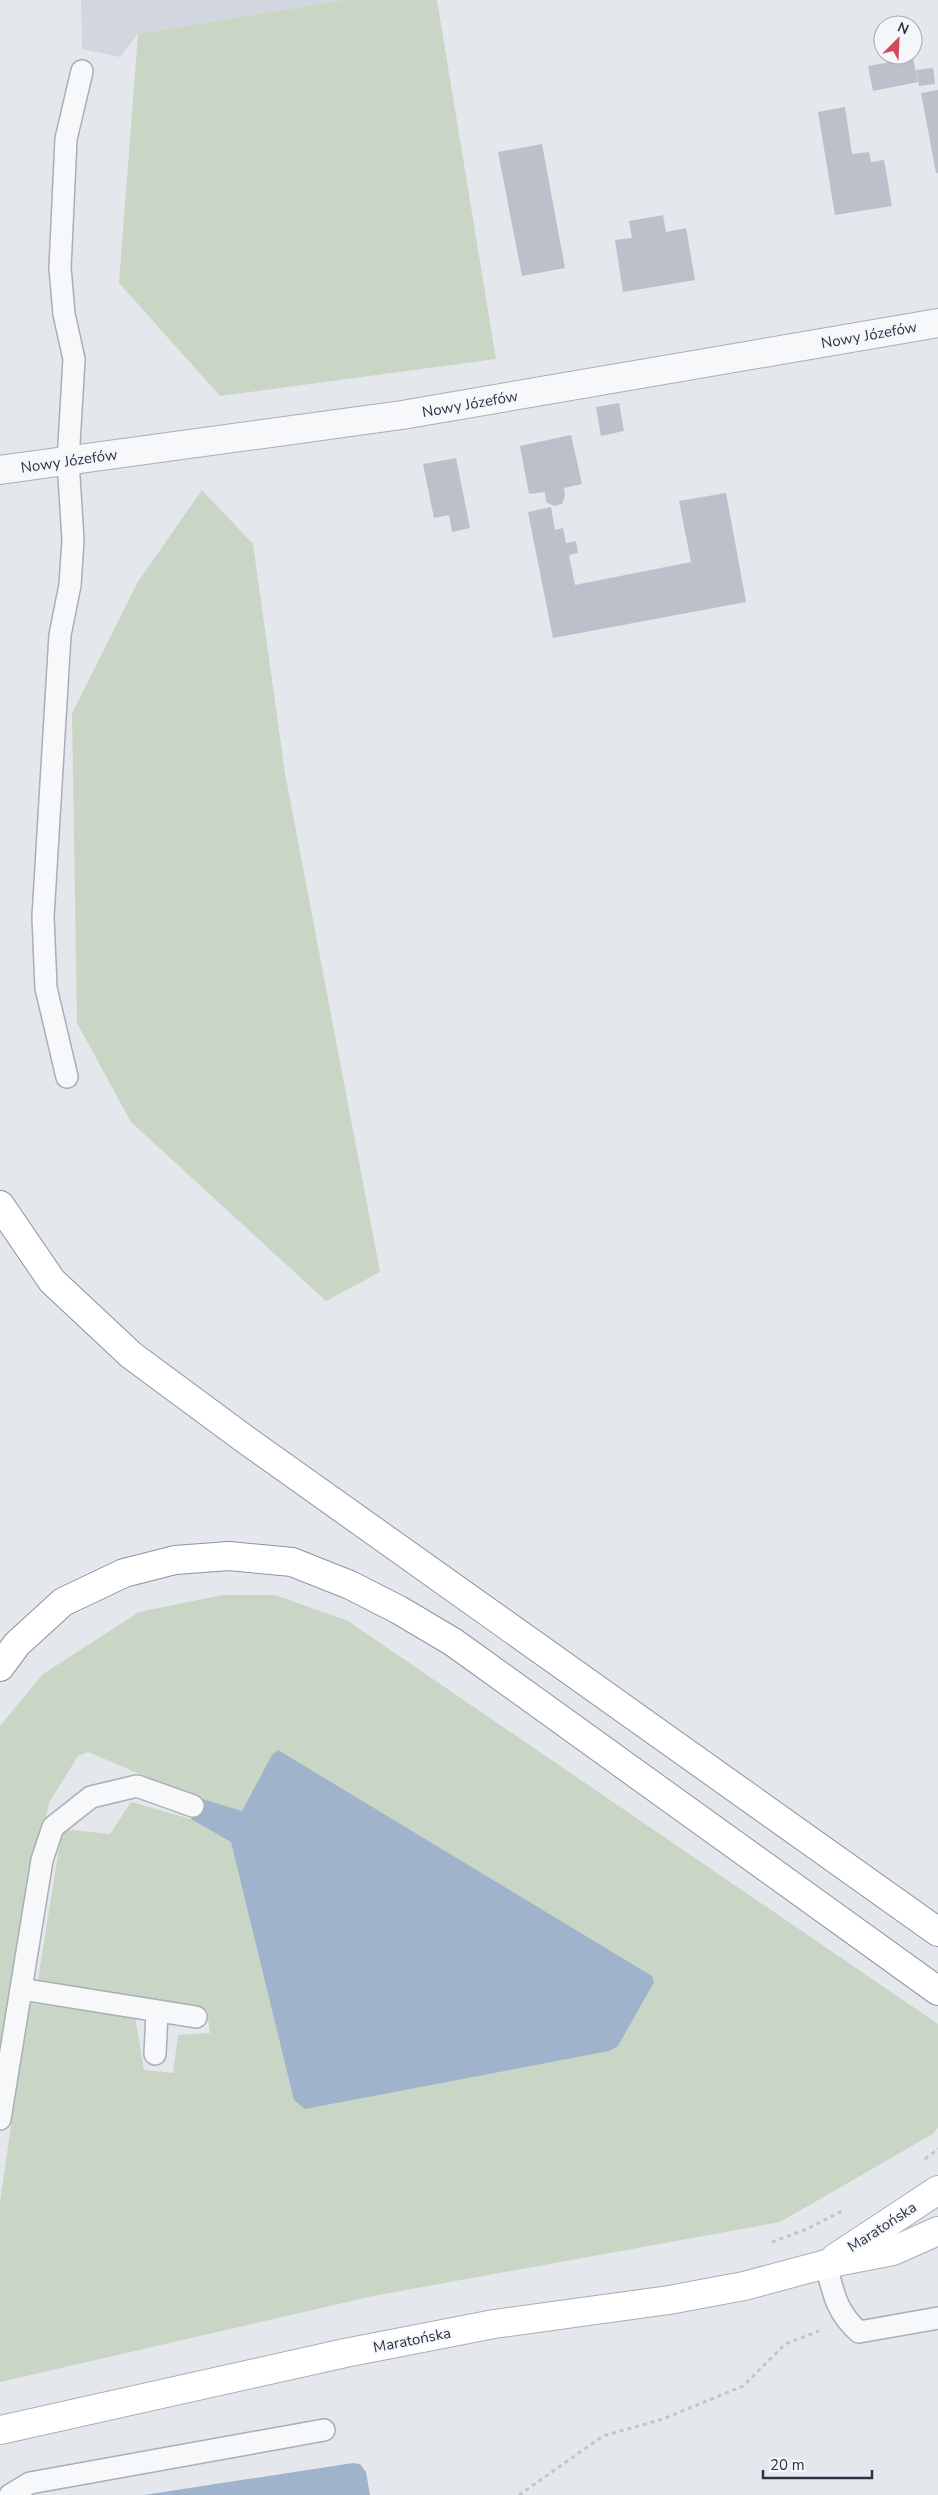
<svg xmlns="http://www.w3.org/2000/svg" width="938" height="2495" font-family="'Nunito Sans',sans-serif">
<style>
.built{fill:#d2d6de}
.green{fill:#c9d6c5}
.water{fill:#9fb4cc}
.building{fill:#bbc0ca}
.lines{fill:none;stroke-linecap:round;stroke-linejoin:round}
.service-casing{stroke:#a9aeb7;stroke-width:24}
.minor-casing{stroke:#a9aeb7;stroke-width:30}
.secondary-casing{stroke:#a9aeb7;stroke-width:30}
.motorway-casing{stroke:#8b94a3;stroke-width:30}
.path{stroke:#c2c5cb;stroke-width:3;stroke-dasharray:4 4;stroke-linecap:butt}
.service{stroke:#f7f8fa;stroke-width:21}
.minor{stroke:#f7f8fa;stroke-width:28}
.secondary{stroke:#fff;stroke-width:28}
.motorway{stroke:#fff;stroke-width:28}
.labels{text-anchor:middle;stroke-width:4;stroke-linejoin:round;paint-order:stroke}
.street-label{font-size:15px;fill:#2b3445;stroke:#f4f6f9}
</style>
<rect width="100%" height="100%" fill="#e4e7ec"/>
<polygon class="built" points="81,0 344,0 138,34 120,57 82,49"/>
<g class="green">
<polygon points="344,0 437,0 496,359 220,396 119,283 138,34"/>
<polygon points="202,490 253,544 285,773 380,1272 326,1301 131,1122 77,1023 72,713 137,583"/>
<polygon points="223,1595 275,1595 348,1621 938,2024 938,2128 931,2135 780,2222 373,2296 0,2382 0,2202 29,2003 135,2017 144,2070 173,2073 178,2035 210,2033 207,2010 38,1980 62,1829 110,1834 131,1802 191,1819 199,1799 88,1752 78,1756 49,1803 0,2058 0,1726 43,1674 139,1612"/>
</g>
<g class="water">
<polygon points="278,1750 652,1976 654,1982 618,2046 609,2051 305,2109 294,2100 231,1842 191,1819 199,1798 242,1811 272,1755"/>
<polygon points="353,2463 360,2464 366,2472 370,2495 144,2495"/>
</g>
<g class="building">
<polygon points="913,58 918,82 873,91 868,66"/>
<polygon points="933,68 935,84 919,86 916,70"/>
<polygon points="938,90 938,173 936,173 921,93"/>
<polygon points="845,107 852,154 869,152 871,162 884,160 892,206 835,215 818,112"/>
<polygon points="542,144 565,268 522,276 498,152"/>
<polygon points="663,215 666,232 686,228 695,280 623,292 615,240 632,238 629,221"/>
<polygon points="619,403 624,431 601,436 596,407"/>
<polygon points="571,435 582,484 564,488 565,496 562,504 554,506 546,502 545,492 529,494 520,446"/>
<polygon points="456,458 470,528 452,532 449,515 434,518 423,464"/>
<polygon points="726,493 746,602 553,638 528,512 551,507 555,530 563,528 566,543 576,541 578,553 569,555 575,585 691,562 679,501"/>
</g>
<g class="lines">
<defs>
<g id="service">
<polyline points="67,1077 46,988 43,917 60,635 70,585 73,540 68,461 74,359 64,314 60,268 66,139 82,71"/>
<polyline points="193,1806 137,1786 91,1797 53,1827 42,1860 21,1989 196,2017"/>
<polyline points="155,2054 157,2012"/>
<polyline points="0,2119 21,1989"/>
<path d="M826,2264c7,28 10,48 33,68l79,-14"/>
<polyline points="10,2495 30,2483 324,2430"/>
</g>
<polyline id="minor" points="0,470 402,415 938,323"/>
<g id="secondary">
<polyline points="835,2258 938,2190"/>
<polyline points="0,2430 345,2353 494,2324 669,2300 744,2286 826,2264 893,2251 938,2231"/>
</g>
<g id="motorway">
<polyline points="0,1205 52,1281 131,1355 246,1440 938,1932"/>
<polyline points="0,1667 17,1644 63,1602 124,1573 175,1560 229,1556 292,1562 350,1585 399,1610 453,1642 938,1991"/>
</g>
</defs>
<use href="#service" class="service-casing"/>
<use href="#minor" class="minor-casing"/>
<use href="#secondary" class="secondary-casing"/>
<use href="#motorway" class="motorway-casing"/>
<g class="path">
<polyline points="925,2159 938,2149"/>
<polyline points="772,2242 807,2229 844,2210"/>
<polyline points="519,2495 603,2436 663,2419 743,2386 785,2344 819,2331"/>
</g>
<use href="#service" class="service"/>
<use href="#minor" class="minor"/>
<use href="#secondary" class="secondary"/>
<use href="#motorway" class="motorway"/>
</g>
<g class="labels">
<g class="street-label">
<text transform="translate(869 335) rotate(-10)" y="5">Nowy Józefów</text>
<text transform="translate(470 404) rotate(-10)" y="5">Nowy Józefów</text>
<text transform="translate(69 461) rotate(-8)" y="5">Nowy Józefów</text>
<text transform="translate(882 2227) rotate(-33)" y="5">Maratońska</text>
<text transform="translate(412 2340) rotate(-11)" y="5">Maratońska</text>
</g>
</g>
<g transform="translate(898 40) rotate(24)"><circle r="24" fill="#f4f6f9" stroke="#a4a8b1"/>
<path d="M0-4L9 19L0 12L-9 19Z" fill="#d1495b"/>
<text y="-8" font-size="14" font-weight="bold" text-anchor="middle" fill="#2b3445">N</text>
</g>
<path d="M763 2470v8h109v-8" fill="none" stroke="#2b3445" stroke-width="2.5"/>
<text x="770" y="2470" font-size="15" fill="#2b3445" stroke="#f4f6f9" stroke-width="4" paint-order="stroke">20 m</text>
</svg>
